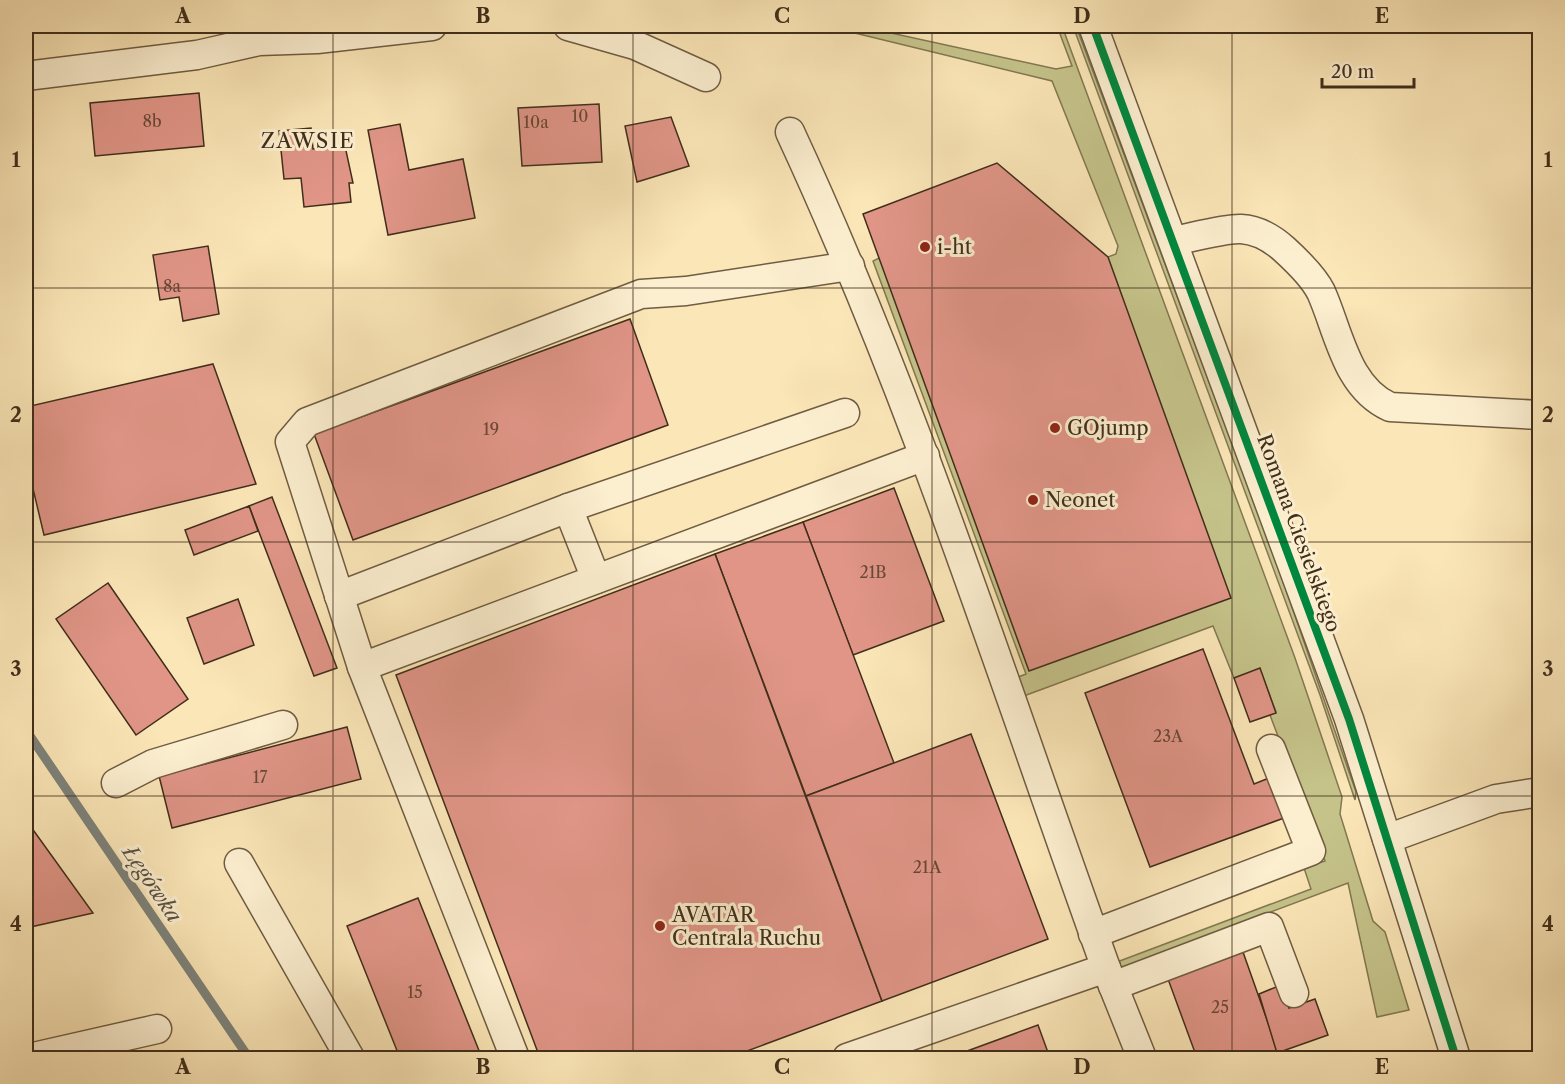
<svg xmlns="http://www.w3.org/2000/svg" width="1565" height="1084" font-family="'Libre Caslon Text',serif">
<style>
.green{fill:#c5c38a;stroke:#827852;stroke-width:1.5}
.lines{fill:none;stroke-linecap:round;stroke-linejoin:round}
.stream{stroke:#7d837b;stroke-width:9}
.building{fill:#e09587;stroke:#402e1b;stroke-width:1.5}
.minor-casing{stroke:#6f5c42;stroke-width:31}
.minor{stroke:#fcefd0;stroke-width:28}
.cycleway-casing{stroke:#fcefd0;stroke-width:11}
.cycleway{stroke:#00873e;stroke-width:8}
.grid{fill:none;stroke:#402e1b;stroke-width:1.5;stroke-opacity:0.55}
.poi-dot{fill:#8f2418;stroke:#fcefd0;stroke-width:2}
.labels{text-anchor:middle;stroke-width:6;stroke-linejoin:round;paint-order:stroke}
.number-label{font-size:16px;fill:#684836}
.poi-label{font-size:20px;fill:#402e1b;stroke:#fcefd0;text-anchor:start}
.street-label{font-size:20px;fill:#402e1b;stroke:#fcefd0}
.neighbourhood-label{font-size:21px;letter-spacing:1.5px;fill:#402e1b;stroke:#fcefd0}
.water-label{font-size:21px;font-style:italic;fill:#5a5243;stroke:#fcefd0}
.neatline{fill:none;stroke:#402e1b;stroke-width:2}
.grid-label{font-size:20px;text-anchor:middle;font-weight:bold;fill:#402e1b}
</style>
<rect width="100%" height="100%" fill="#fbe6b7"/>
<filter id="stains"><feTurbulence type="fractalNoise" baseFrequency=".00333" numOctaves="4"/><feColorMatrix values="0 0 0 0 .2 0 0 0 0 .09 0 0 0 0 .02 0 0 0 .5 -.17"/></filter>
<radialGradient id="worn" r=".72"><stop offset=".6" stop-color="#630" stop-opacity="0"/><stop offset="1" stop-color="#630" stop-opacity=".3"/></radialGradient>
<g class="green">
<polygon points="826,26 859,26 1056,69 1072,66 1057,26 1062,26 1295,658 1342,797 1340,814 1373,921 1385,932 1409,1010 1377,1017 1348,883 1119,969 1117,962 1311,889 1304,868 1325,861 1270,715 1276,712 1260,669 1234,678 1213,626 1021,697 1013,679 1026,674 873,261 879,258 1108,257 1116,254 1118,246 1052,81"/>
<polygon points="1073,26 1076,26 1276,561 1356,792 1355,800 1320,695"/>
</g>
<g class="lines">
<polyline class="stream" points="26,730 249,1058"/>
</g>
<g class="building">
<polygon points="199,93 204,146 95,156 90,103"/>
<polygon points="599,104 602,162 522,166 518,108"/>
<polygon points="671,117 689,166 637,182 625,126"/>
<polygon points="400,124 409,170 463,159 475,218 388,235 368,130"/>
<polygon points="311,128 313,149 345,146 353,183 349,183 351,202 304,207 301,178 284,179 279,131"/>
<polygon points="997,163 1108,257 1231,598 1029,671 863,214"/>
<polygon points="208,246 219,314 183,321 179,297 160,300 153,255"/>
<polygon points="630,319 668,425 353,540 314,434"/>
<polygon points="213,364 256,484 44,535 26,459 26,407"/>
<polygon points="894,488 944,621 853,655 803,522"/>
<polygon points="272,497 337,668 314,676 249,506"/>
<polygon points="249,506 258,531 194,555 185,530"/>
<polygon points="803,522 894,763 806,796 715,554"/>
<polygon points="715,554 882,1001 728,1058 540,1058 396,675"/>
<polygon points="108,583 188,699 136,735 56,619"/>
<polygon points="238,599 254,645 204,664 187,618"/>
<polygon points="1203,649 1254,784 1269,778 1284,818 1150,867 1085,693"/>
<polygon points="1260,668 1276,713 1250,722 1234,678"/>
<polygon points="347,727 361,779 172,828 159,776"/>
<polygon points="971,734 1048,939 882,1001 806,796"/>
<polygon points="26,820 93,913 26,928"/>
<polygon points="418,898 482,1058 400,1058 347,926"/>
<polygon points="1243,952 1278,1051 1257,1058 1197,1058 1168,979"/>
<polygon points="1281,985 1289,1008 1315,999 1328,1035 1277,1053 1259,994"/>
<polygon points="1038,1025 1050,1058 948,1058"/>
</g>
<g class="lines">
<defs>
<g id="minor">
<polyline points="568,26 635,45 706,77"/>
<polyline points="1093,26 1349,719 1456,1058"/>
<polyline points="26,76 197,55 259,41 317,39 432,26"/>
<path d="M790,132c126,271 215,556 316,836"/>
<path d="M1173,241c17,-3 52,-13 68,-12 18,1 32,10 44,21 12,11 29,28 36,42 18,40 25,95 69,115l150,8"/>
<polyline points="568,508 596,579"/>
<polyline points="339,596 568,508 845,413"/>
<polyline points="362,667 925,456"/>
<polyline points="116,783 153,764 283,725"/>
<polyline points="1387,839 1496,799 1540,792"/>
<polyline points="239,863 350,1058"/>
<polyline points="1093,934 1311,851 1271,749"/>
<polyline points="1113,986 1269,927 1294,993"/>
<polyline points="29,1058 157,1029"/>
<polyline points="515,1058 362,667 290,442 307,422 641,294 686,291 850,266"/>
<polyline points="847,1058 1106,968 1142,1058"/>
</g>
</defs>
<use href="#minor" class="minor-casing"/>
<use href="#minor" class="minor"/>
<defs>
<polyline id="cycleway" points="1093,26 1349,719 1456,1058"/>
</defs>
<use href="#cycleway" class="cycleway-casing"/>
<use href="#cycleway" class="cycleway"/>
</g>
<path class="grid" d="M333,26v1032M633,26v1032M932,26v1032M1232,26v1032M26,288h1514M26,542h1514M26,796h1514"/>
<g class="poi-dot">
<circle cx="925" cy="247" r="6"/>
<circle cx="1055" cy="428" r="6"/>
<circle cx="1033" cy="500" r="6"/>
<circle cx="660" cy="926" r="6"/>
</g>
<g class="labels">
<g class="number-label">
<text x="580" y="122">10</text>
<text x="152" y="127">8b</text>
<text x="536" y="128">10a</text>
<text x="172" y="292">8a</text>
<text x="491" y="435">19</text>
<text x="873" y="578">21B</text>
<text x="1168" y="742">23A</text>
<text x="260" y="783">17</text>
<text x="927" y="873">21A</text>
<text x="415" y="998">15</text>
<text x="1220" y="1013">25</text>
</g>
<g class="poi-label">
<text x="937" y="254">i-ht</text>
<text x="1067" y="435">GOjump</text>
<text x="1045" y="507">Neonet</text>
<text x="672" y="922">AVATAR<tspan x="672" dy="23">Centrala Ruchu</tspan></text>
</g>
<g class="street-label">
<text transform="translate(1299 533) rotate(70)" y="7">Romana Ciesielskiego</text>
</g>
<g class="neighbourhood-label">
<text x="308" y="148">ZAWSIE</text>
</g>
<g class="water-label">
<text transform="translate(152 884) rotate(56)" y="7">Łęgówka</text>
</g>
</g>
<rect width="1565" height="1084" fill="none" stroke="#fbe6b7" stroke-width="66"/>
<path d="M1322 78v9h92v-9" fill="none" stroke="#402e1b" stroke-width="3"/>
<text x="1331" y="78" font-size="18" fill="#402e1b" stroke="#fcefd0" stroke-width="4.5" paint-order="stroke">20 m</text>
<rect x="33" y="33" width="1499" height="1018" class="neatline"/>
<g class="grid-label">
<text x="183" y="23">A</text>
<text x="483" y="23">B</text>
<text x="782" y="23">C</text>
<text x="1082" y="23">D</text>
<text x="1382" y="23">E</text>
<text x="16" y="167">1</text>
<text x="1548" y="167">1</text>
<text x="16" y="422">2</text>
<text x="1548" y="422">2</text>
<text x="16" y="676">3</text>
<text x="1548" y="676">3</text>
<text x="16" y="931">4</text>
<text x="1548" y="931">4</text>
<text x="183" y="1074">A</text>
<text x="483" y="1074">B</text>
<text x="782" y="1074">C</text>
<text x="1082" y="1074">D</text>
<text x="1382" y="1074">E</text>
</g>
<rect width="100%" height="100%" filter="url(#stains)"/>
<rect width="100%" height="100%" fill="url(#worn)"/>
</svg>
